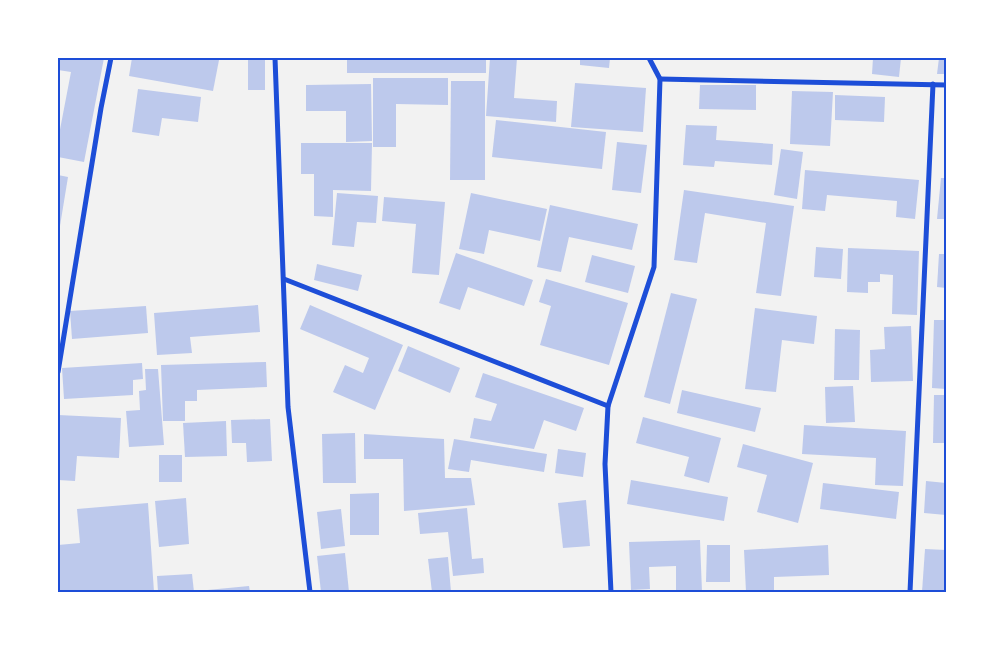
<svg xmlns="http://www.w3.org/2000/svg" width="1004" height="650" font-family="'DM Sans',sans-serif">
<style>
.building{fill:#bdc9ec}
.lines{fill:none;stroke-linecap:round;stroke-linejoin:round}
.minor{stroke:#1d4ed8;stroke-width:5}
.neatline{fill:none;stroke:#1d4ed8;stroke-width:2}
</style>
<rect width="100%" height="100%" fill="#f2f2f2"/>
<g class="building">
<polygon points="58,58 104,58 84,162 58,157 58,140 71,72 58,70"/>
<polygon points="132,58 205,58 219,60 213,91 129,76"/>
<rect x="248" y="58" width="17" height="32"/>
<rect x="347" y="58" width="139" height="15"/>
<polygon points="490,58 517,58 514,98 557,101 556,122 486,116"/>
<polygon points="580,58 610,58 609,68 580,65"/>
<polygon points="873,58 901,58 899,77 872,74"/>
<polygon points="939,58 946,58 946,74 937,74"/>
<polygon points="373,78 448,78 448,105 396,104 396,147 373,147"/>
<polygon points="451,81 485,81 485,180 450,180"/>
<polygon points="575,83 646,88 643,132 571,127"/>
<polygon points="371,84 372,141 346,142 346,111 306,111 306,85"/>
<polygon points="700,85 756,85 756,110 699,109"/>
<polygon points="138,89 201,97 198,122 162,118 159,136 132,132"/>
<polygon points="792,91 833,92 830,146 790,144"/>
<polygon points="835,95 885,97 884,122 835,120"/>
<polygon points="496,120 606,132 602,169 492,157"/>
<polygon points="686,125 717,126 716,140 773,144 772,165 715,161 714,167 683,165"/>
<polygon points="617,142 647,145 641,193 612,190"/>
<polygon points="301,143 372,143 371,191 333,190 333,217 314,216 314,174 301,174"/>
<polygon points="781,149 803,152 797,199 774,195"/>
<polygon points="805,170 919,180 915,219 896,217 897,201 827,195 825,211 802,209"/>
<polygon points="58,175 68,177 59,232 58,232"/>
<polygon points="941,178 946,178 946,219 937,219"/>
<polygon points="684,190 794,206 781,296 756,293 766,223 705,213 697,263 674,260"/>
<polygon points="337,193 378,196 376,223 357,222 354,247 332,245"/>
<polygon points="471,193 547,209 540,241 489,230 484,254 459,249"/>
<polygon points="384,197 445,202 439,275 412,273 416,224 382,221"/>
<polygon points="550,205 638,224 632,250 569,237 561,272 537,267"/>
<polygon points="816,247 843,249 841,279 814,277"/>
<polygon points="848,248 919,251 917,315 892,314 893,275 880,274 880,282 868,282 868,293 847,292"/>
<polygon points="456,253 533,280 524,306 468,287 460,310 439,303"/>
<polygon points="939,254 946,254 946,288 937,287"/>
<polygon points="592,255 635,266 628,293 585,282"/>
<polygon points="317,264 362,275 358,291 314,280"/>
<polygon points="546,279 628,303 609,365 540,345 551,306 539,302"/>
<polygon points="671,293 697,299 670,404 644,397"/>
<polygon points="258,305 260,332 190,337 192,353 157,355 154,313"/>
<polygon points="310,305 403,345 375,410 333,392 345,365 363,373 369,358 300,329"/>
<polygon points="146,306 148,333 72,339 70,311"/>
<polygon points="755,308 817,316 814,344 782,340 776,392 745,389"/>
<polygon points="934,320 946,320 946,389 932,388"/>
<polygon points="911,326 913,381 871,382 870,350 885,349 884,327"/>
<polygon points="835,329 860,330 859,380 834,380"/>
<polygon points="408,346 460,368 450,393 398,371"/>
<polygon points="266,362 267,387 197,390 197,401 185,401 185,421 163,421 161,365"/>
<polygon points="142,363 143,379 133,380 133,395 64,399 62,368"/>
<polygon points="145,369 158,369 164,445 129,447 126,411 140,410 139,391 146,390"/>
<polygon points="483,373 584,408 576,431 544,420 534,449 470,438 474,418 491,421 497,404 475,397"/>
<polygon points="853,386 855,422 826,423 825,387"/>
<polygon points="682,390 761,408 755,432 677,413"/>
<polygon points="934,395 946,395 946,443 933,443"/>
<polygon points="58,415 121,418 119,458 77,456 75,481 58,480"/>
<polygon points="643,417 721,438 709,483 684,476 689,457 636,443"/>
<polygon points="270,419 272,461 247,462 246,443 232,443 231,420"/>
<polygon points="226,421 227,456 185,457 183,423"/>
<polygon points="804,425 906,431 903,486 875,485 876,458 802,454"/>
<polygon points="355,433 356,483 323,483 322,434"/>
<polygon points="364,434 444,439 445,478 471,478 475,505 404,511 403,459 364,459"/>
<polygon points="454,439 547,454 544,472 471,460 469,472 448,469"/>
<polygon points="743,444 813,463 798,523 757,512 767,475 737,467"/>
<polygon points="558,449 586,453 583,477 555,473"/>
<rect x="159" y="455" width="23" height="27"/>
<polygon points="631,480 728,497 724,521 627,504"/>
<polygon points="926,481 946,483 946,515 924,513"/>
<polygon points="823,483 899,492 896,519 820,509"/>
<polygon points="379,493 379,535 350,535 350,494"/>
<polygon points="186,498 189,544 159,547 155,501"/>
<polygon points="586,500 590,546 563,548 558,503"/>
<polygon points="148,503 154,592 58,592 58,545 80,543 77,509"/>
<polygon points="467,508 472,559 483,558 484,573 453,576 448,532 420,534 418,513"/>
<polygon points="341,509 345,546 321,549 317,512"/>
<polygon points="700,540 702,592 676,592 676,566 649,567 650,589 631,590 629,542"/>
<polygon points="707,545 730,545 730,582 706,582"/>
<polygon points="828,545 829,575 774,577 774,592 746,592 744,550"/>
<polygon points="925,549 946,550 946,592 922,592"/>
<polygon points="345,553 349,592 321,592 317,556"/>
<polygon points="448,557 451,592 432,592 428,559"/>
<polygon points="192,574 194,592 158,592 157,576"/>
<polygon points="249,586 250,592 197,592 197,591"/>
</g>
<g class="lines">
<g class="minor">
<polyline points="275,58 288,407 310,592"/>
<polyline points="660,79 946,85"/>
<polyline points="284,279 608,406"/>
<polyline points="58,372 101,108 111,58"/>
<polyline points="611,592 605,464 608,406 654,267 660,79 649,58"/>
<polyline points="910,592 933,84"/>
</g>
</g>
<rect width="1004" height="650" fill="none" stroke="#ffffff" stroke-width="118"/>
<rect x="59" y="59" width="886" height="532" class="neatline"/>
</svg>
